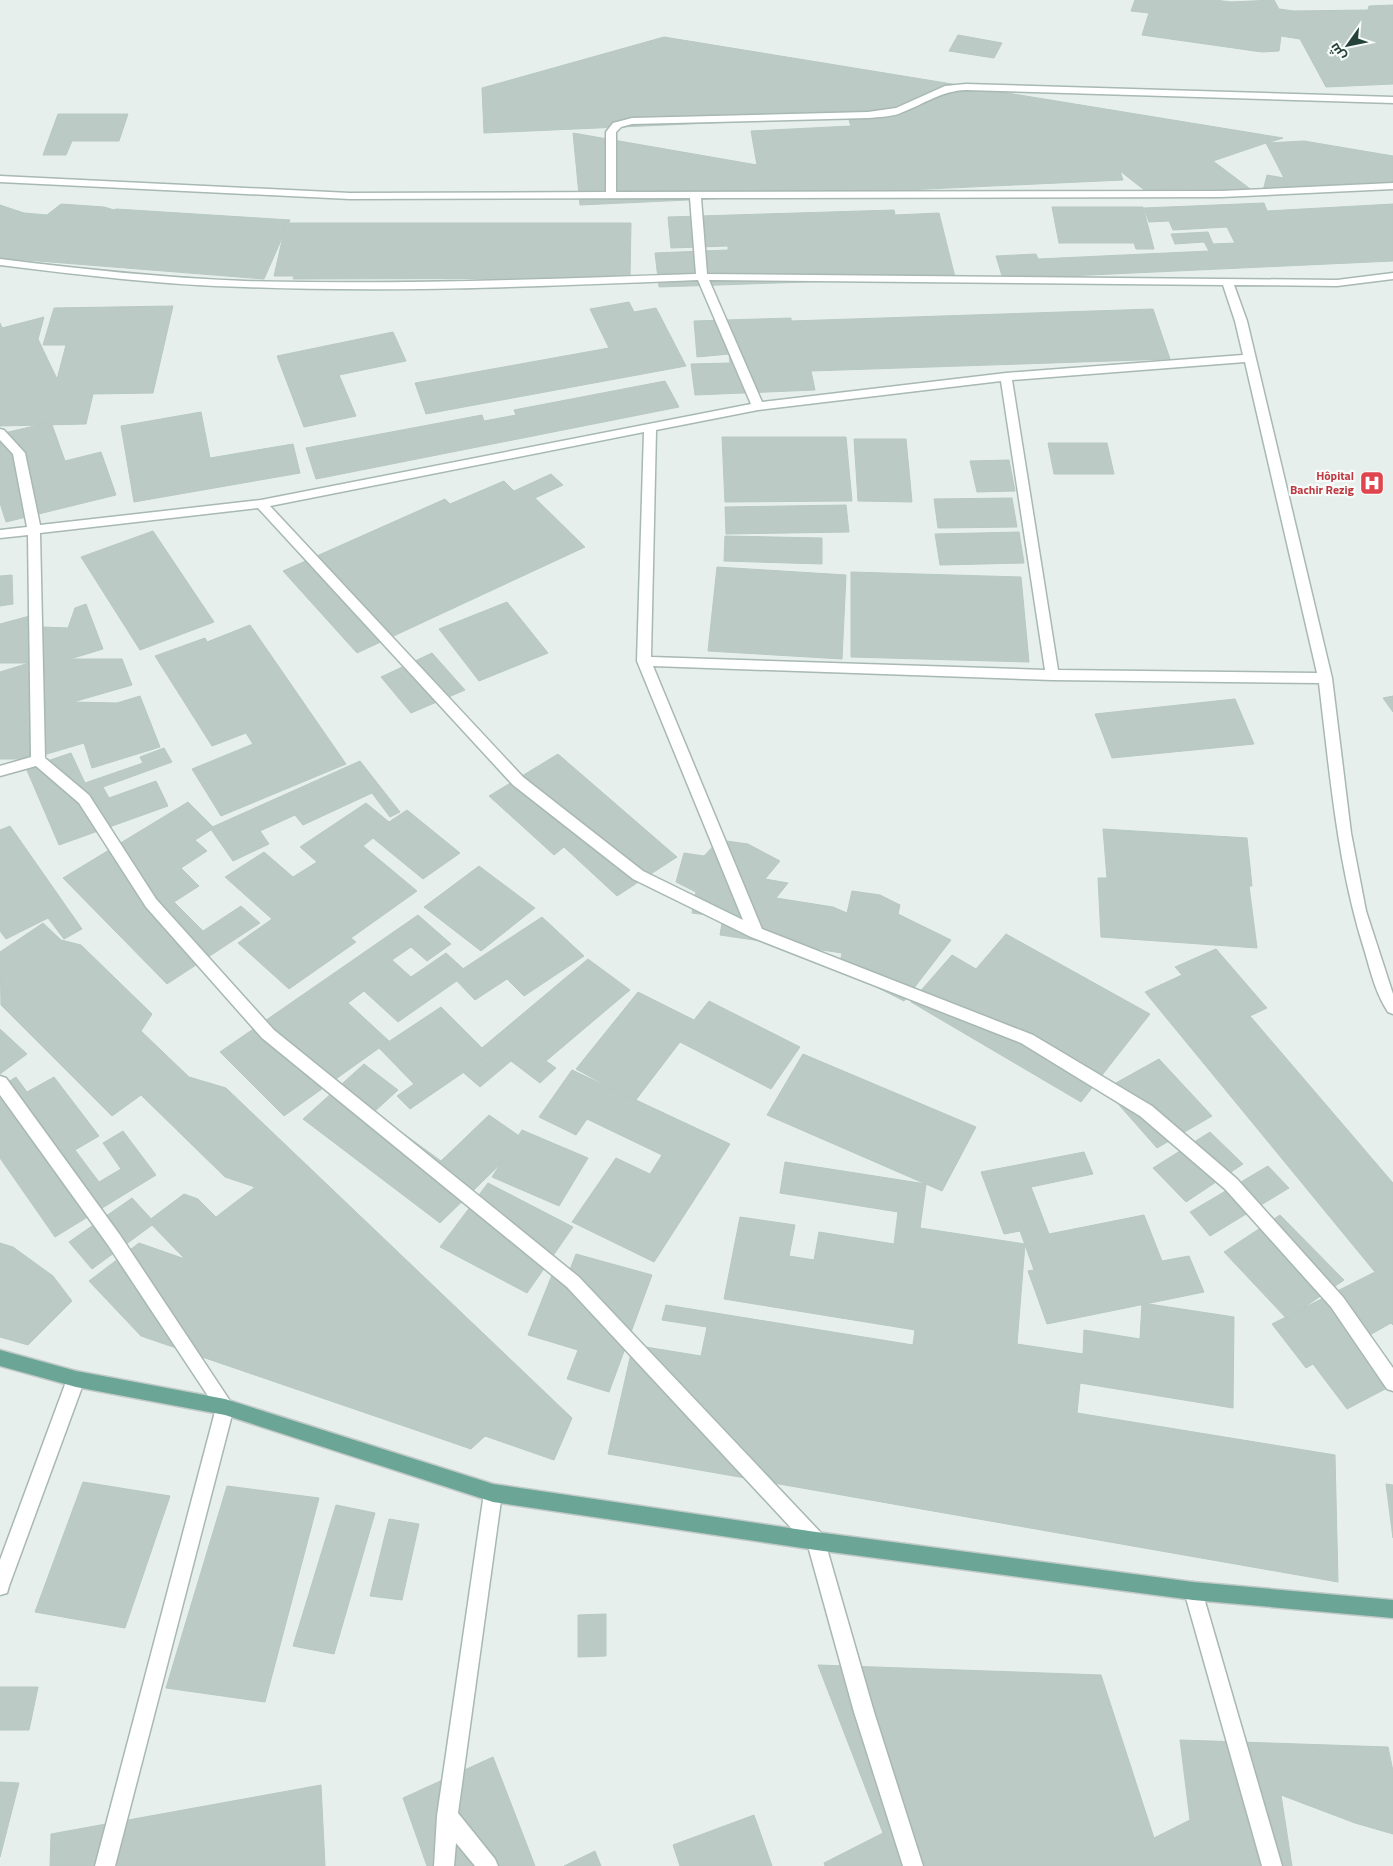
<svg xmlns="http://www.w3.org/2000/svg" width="1393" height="1866" font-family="'Titillium Web',Cairo,sans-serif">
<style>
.building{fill:#bbcac4;stroke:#b8c9c2}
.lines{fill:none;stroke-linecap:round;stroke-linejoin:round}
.minor-casing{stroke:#a8b8b2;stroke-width:3}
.major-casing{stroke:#c2cac8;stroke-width:3}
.minor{fill:#fff;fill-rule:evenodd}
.major{fill:#6aa596;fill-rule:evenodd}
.labels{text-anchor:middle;stroke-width:4.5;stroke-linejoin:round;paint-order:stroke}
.health-label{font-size:12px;font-weight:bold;fill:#be3a42;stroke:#f7fbf9;text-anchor:end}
</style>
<rect width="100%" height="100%" fill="#e6efeb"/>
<g class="building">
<polygon points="1135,0 1215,0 1231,2 1274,0 1279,9 1294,11 1368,10 1369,6 1393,5 1393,84 1326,87 1300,39 1281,36 1279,51 1262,52 1142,35 1149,13 1131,11"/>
<polygon points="958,35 1002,43 994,58 949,51"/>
<polygon points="664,37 1283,138 1267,143 1304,141 1393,156 1393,189 1262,195 1267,175 1284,178 1266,143 1213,161 1253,191 1152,196 1120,171 1123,180 580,205 573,133 757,165 751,131 851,126 848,117 484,133 482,88"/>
<polygon points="58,114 128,114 119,141 72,141 66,155 43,155"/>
<polygon points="1264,203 1267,211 1393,204 1393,261 1003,279 996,256 1036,254 1038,259 1209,251 1204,242 1175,244 1171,234 1208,232 1213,244 1235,243 1227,227 1173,230 1169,221 1149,222 1144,208"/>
<polygon points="61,204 104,207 114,210 116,209 290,220 264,279 0,258 0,205 24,213 47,215"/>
<polygon points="1052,207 1143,207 1154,249 1136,249 1134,243 1059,243"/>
<polygon points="894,210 895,215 939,213 955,277 659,287 655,253 728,250 728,246 671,248 668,217"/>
<polygon points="286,223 631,223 630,278 293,279 294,276 274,276"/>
<polygon points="629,302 634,312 656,308 686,366 426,414 415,383 609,348 590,309"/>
<polygon points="173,306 153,393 93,394 86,424 0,426 0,323 2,328 44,317 38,339 57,379 66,345 43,345 54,308"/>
<polygon points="1153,309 1170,359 811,371 815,390 695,395 691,364 730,363 729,354 697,357 694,321 791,318 791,321"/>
<polygon points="393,332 406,361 339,375 356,416 304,427 277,356"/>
<polygon points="665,381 679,407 316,479 306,448 482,415 484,421 516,415 514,410"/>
<polygon points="201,412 210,458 293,444 300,473 134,502 121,426"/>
<polygon points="51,422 65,461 101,452 116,495 6,522 0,503 0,434"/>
<polygon points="722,437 846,437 852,501 725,502"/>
<polygon points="854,439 906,439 912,502 858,501"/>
<polygon points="1048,443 1107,443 1114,474 1054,474"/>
<polygon points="1009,460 1015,491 977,492 970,461"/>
<polygon points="551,474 563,485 535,498 585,547 357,653 283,571 445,499 450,504 504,481 514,491"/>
<polygon points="1012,498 1017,527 938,528 934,499"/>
<polygon points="846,505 849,532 726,534 725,507"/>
<polygon points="153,531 214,622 140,650 81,557"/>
<polygon points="1019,532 1024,563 940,565 935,534"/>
<polygon points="725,536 822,538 822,564 724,561"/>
<polygon points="717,567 846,575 842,659 708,651"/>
<polygon points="851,572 1021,577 1029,662 851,657"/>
<polygon points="12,575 13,604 0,606 0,576"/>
<polygon points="507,602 548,653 479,681 439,629"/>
<polygon points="86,604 103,649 70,659 122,659 132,685 73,702 117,703 140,696 160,747 92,768 84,743 30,759 0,759 0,672 29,663 0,663 0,624 37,614 42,627 68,628 75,608"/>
<polygon points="250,625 346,764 221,816 192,769 253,744 246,733 212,746 155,656 205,638 207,642"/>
<polygon points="432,653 465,690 411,713 381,677"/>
<polygon points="1393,696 1393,712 1383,698"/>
<polygon points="1235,699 1254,744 1112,758 1095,714"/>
<polygon points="164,748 172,762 103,787 109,798 156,781 168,806 59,845 26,768 71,753 85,783 143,763 140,757"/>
<polygon points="558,754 677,857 617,896 564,847 554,855 489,796"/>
<polygon points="360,761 400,812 390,817 372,793 303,825 295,815 260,831 269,844 233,861 210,828"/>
<polygon points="188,802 214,828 195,840 207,851 181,868 199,886 174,902 203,931 241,906 260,923 167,984 63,878"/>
<polygon points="366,803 389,822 407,810 460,853 423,879 373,838 363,846 417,891 351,938 356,942 289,989 238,943 272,919 225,877 264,852 293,877 317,862 300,847"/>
<polygon points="10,826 82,929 64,939 48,918 6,939 0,931 0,830"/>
<polygon points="1103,829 1247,838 1252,886 1249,886 1257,948 1101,937 1098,878 1107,878"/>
<polygon points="719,840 748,844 780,861 765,879 788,883 776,898 833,907 847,913 852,891 880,895 900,905 898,914 951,940 904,1001 839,968 842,953 720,935 723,917 692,913 696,892 676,882 684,853 704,856"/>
<polygon points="479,866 535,908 481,951 424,907"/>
<polygon points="418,915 451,944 427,961 411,947 392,960 411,977 446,953 468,973 398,1022 364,991 348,1003 389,1041 284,1116 220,1052"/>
<polygon points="542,917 584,956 524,996 507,979 475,1000 452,976"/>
<polygon points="43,923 61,940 81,945 152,1014 141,1031 189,1077 226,1088 572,1418 554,1460 485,1436 471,1449 141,1336 89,1281 139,1243 185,1259 148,1221 184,1194 198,1199 216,1217 255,1187 225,1177 141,1095 112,1116 1,1005 0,952"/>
<polygon points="1006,934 1150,1014 1081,1102 911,1002 952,955 976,969"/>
<polygon points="1216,949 1267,1008 1250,1016 1393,1183 1393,1325 1391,1323 1368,1336 1393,1367 1393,1385 1347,1409 1313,1364 1306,1368 1272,1324 1375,1272 1145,992 1182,975 1175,967"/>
<polygon points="588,959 630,990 546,1061 556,1068 540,1083 511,1061 480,1087 458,1068"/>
<polygon points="638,992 694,1020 709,1001 800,1047 771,1089 680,1042 635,1101 576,1069"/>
<polygon points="441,1007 489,1055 410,1109 397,1096 414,1084 379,1048"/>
<polygon points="0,1029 27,1054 0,1074"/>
<polygon points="803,1054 976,1127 942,1191 767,1115"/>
<polygon points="1159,1059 1212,1116 1157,1148 1105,1089"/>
<polygon points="364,1064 398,1090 374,1112 441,1161 489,1115 525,1140 440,1223 303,1119"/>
<polygon points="572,1070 730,1144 654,1262 572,1222 616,1158 650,1174 662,1155 587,1119 576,1135 539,1117"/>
<polygon points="16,1077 27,1092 54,1077 99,1136 75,1150 99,1182 121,1169 103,1143 123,1131 156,1175 55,1237 0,1158 0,1087"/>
<polygon points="522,1130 588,1158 559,1206 492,1177"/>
<polygon points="1210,1132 1243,1164 1186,1202 1153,1168"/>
<polygon points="1084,1152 1093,1174 1031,1187 1049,1234 1144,1215 1162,1261 1189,1256 1204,1292 1047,1324 1028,1271 1034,1270 1020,1231 1004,1234 981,1172"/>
<polygon points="785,1162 926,1184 920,1228 1025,1244 1017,1344 1083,1354 1084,1330 1140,1339 1142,1303 1234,1317 1233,1408 1080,1383 1077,1413 1335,1455 1338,1582 608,1454 633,1345 701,1356 707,1327 662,1320 666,1305 913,1345 915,1330 724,1299 740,1217 795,1225 789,1256 814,1260 819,1232 894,1244 898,1212 780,1193"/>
<polygon points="1268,1166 1289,1188 1210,1236 1190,1212"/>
<polygon points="488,1183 573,1227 527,1293 440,1247"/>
<polygon points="132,1198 155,1223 92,1269 69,1242"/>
<polygon points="1280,1215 1344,1280 1287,1319 1224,1252"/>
<polygon points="0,1243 13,1247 53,1276 72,1301 28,1345 0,1337"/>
<polygon points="576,1254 652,1275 609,1392 567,1379 578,1350 528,1335 552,1275 566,1280"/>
<polygon points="83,1482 170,1496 125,1628 35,1612"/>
<polygon points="1386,1484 1393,1485 1393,1538"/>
<polygon points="227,1486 319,1498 265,1702 166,1688"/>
<polygon points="336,1505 375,1513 334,1654 293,1646"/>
<polygon points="389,1519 419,1524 402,1600 370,1596"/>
<polygon points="606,1614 606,1656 578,1657 578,1615"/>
<polygon points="818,1665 1101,1675 1154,1838 1190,1820 1180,1740 1388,1747 1393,1771 1393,1834 1355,1823 1281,1795 1292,1866 825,1866 824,1863 883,1833"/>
<polygon points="0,1687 38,1687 29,1730 0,1730"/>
<polygon points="493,1757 535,1866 427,1866 403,1798"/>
<polygon points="0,1782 19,1783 0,1857"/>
<polygon points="321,1785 325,1866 50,1866 51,1834"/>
<polygon points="754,1815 772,1866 680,1866 673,1845"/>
<polygon points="595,1851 601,1866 564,1866"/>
</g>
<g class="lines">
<defs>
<g id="minor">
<path d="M966,84l427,13v6l-427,-13c-25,1 -40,13 -63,22 -10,5 -24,5 -35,6l-236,6 -11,3 -5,5v60l605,-1 172,-8v6l-172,8 -520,1 6,76 630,6 56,-7v6l-56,7 -103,-1 13,36 85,357 19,155 15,78 27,83v20l-5,-2c-12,-18 -17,-39 -23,-60 -28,-87 -35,-179 -46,-269l-267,-3 -399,-14 109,263 271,106 119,71 85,73 106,118 50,71v23l-6,-2 -56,-82 -106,-118 -85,-73 -119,-73 -270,-106 -118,-58 -120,-94 -255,-277 -218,25 5,225 44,37 67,104 118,131 305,247 244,258 51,177 49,154h-20l-49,-154 -46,-166 -241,-259 -305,-249 -116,-131 -67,-104 -43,-37 -36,10v-10l31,-9 -3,-222 -28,3v-8l27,-3 -14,-73 -13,-14v-11l4,1 21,23 15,72 221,-25 490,-96 -53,-124c-151,6 -302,13 -453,7 -82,-2 -164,-12 -245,-22v-6c81,10 163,19 245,22 151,4 301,-2 451,-7l-6,-76 -340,1 -350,-17v-6l350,17 256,-1v-60l7,-9 19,-5 236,-6 28,-4 49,-22zM709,280l514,5 12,36 8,34 -237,18 -244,29zM1245,362l72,311 -259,-3 -46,-290zM1001,381l44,289 -394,-13 5,-227 102,-20zM644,432l-7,229 106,259 -100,-49 -120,-94 -253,-271z"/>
<polygon points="0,1076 6,1078 120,1235 234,1407 115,1866 95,1866 216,1408 108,1245 0,1095"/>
<polygon points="76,1371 82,1373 85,1379 9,1586 7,1593 0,1595 0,1560 67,1379 70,1373"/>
<polygon points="493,1484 499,1487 502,1493 458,1813 495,1859 498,1866 475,1866 456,1843 454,1866 434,1866 437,1816 484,1493 487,1487"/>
<polygon points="1193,1582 1200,1584 1202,1591 1282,1866 1262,1866 1184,1591 1186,1584"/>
</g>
<polygon id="major" points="0,1350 76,1371 225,1399 493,1484 816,1532 1193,1582 1393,1600 1393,1618 1193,1600 816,1550 493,1502 225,1415 76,1387 0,1366"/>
</defs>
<use href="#minor" class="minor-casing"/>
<use href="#major" class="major-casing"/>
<use href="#minor" class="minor"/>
<use href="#major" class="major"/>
</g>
<defs>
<symbol id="hospital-square" viewBox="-11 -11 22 22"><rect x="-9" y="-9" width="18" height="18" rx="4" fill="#e0444e" stroke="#f7fbf9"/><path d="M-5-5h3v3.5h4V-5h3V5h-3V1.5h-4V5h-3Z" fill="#fff"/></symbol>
</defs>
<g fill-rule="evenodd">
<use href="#hospital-square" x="1358" y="469" width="28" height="28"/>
</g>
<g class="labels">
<g class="health-label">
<text x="1354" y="480">Hôpital<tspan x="1354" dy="14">Bachir Rezig</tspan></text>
</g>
</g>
<g transform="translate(1348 45) rotate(237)" stroke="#f7fbf9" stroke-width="4" paint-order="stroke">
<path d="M0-4L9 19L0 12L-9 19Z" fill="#24423a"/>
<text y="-8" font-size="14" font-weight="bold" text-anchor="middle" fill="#24423a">ش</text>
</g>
</svg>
